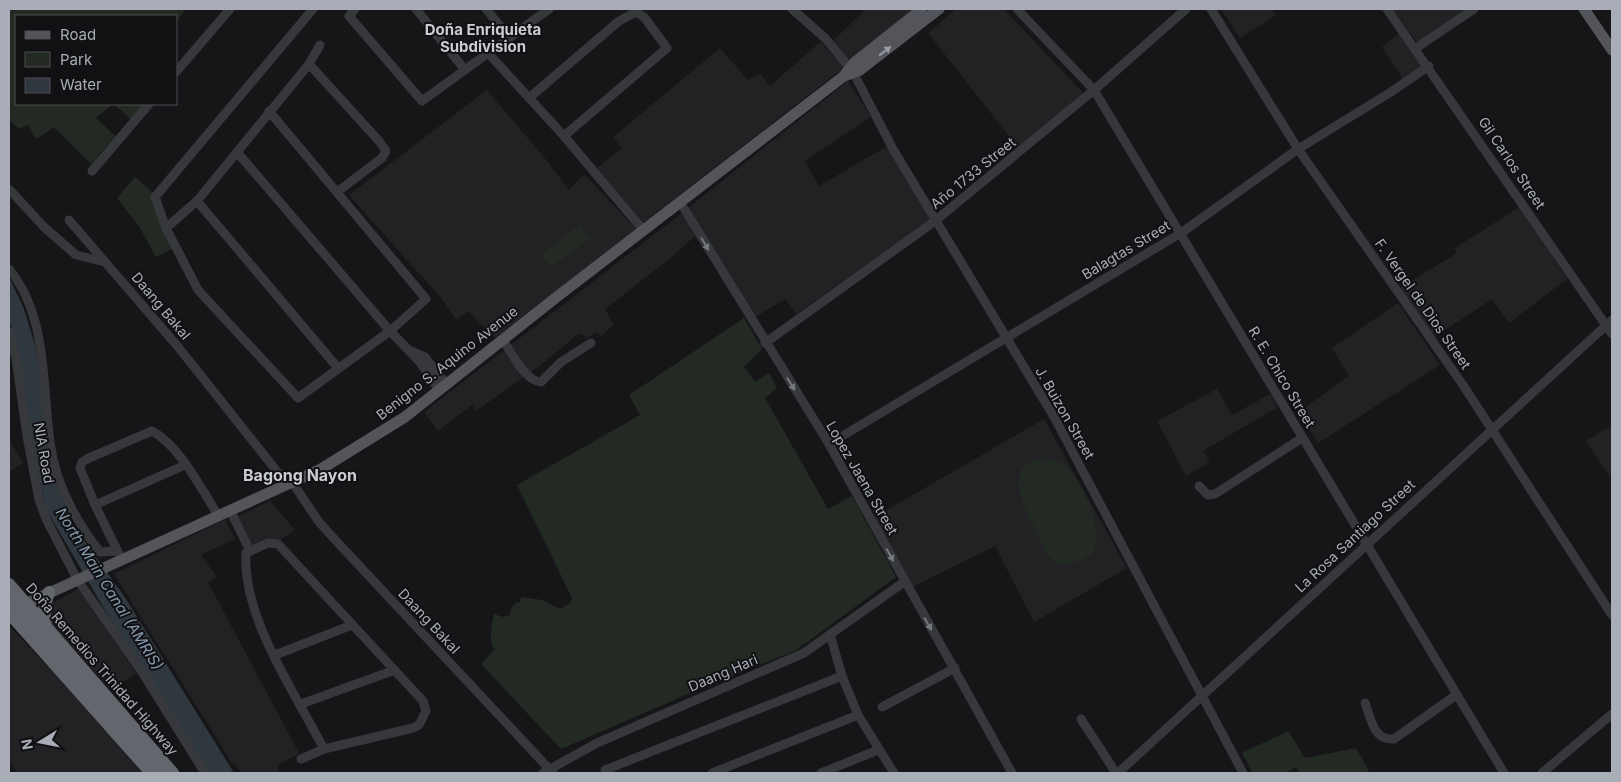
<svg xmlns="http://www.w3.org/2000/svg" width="1621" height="782" font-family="Inter,sans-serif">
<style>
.built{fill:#222225}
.green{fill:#232a23}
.water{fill:#30383f}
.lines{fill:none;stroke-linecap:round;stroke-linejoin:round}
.minor{stroke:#37383c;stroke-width:9}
.major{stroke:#54555b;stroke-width:11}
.highway{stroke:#64666d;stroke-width:12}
.highway-bridge{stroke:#64666d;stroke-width:12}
.oneway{fill:#989ba5}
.oneway2{fill:#767880}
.labels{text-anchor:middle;stroke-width:4;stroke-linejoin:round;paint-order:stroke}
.street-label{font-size:14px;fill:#a9adb7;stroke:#111113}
.neighbourhood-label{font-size:15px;font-weight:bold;fill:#caccd3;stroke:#111113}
.water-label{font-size:15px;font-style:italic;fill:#849aae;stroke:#111113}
.quarter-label{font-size:16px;font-weight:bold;fill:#caccd3;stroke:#111113}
</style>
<rect width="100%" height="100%" fill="#161618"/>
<g class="built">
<polygon points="866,9 914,9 849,61 832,42"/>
<polygon points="956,9 1004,9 1083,93 1019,149 928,33"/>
<polygon points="1221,9 1272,9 1276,15 1240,38"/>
<polygon points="1392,9 1470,9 1418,43"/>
<polygon points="1401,32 1425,64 1403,79 1382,47"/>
<polygon points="820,42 845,67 643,223 597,168 622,148 613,137 720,48 748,80 760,73 770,86"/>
<polygon points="848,81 871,117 805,161 819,186 889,145 931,219 796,314 785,299 754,318 688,208"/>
<polygon points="487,90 548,162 569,190 584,174 636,229 495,338 468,311 456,320 442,299 349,195"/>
<polygon points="1521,206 1567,279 1509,323 1492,299 1433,338 1400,288 1457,253 1455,248"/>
<polygon points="682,213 696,235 667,261 605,309 614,325 601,336 597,332 586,339 582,334 577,335 542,364 476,411 472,405 438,431 424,412"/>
<polygon points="1398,303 1440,365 1318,443 1299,412 1349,376 1332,348"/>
<polygon points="1217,389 1232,415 1270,394 1278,407 1203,451 1210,462 1186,476 1157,421"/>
<polygon points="1044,419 1127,568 1034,622 995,546 912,587 873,518"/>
<polygon points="1612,425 1612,474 1609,476 1586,441"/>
<polygon points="9,439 23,463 9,472"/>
<polygon points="270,501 295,530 278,542 255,552 238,516"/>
<polygon points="225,519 235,539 201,555 217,577 208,582 299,753 277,766 280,773 243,773 232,763 114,574"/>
<polygon points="80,588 136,673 111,690 44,616 46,610 53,603"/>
<polygon points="9,626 54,673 142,773 17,773 9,758"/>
</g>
<g class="green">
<polygon points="9,9 186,9 176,22 176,16 16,16 16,104 143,104 131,119 113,104 96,118 115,136 91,164 54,127 36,139 28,125 18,129 9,119"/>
<polygon points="135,177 153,193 174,248 156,257 140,228 117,198"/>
<polygon points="580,225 590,239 550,267 541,255"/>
<path d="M744,318l18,31 -18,18 11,15 14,-9 8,15 -12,10 63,111 24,-13 44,81 -101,74 -91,36 -143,62 -80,-85 14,-15c-8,-9 -3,-24 -1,-35l9,3 7,-2 1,-7 6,-6h3l1,-5 21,3 18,9 10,-6 2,-5 -55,-113 123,-70 -11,-20z"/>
<path d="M1042,458l24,6c17,23 38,60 27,89 -9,6 -25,15 -36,9 -11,-5 -16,-22 -21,-32 -13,-23 -35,-63 6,-72z"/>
<polygon points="1288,731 1305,758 1356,748 1369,771 1365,773 1299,773 1296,767 1286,773 1253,773 1242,753"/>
</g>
<polygon class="water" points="9,277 24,309 35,345 44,397 45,441 54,479 72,523 126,599 234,773 209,773 106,612 46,509 29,432 14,336 9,320"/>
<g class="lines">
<g class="minor">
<polyline points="355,9 349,16 422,101 549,9"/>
<polyline points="416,9 465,70"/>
<polyline points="486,9 510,38"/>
<polyline points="792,9 825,38 853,72 893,149 1054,417 1243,773"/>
<polyline points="1017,9 1094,90 1504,773"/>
<polyline points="1211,9 1298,149 1463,385 1612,615"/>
<polyline points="1387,9 1612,334"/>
<polyline points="1416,48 1474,9"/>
<polyline points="488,53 564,136 644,231"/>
<polyline points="309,64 379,141 386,151 382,158 337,192"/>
<polyline points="176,72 230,9"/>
<polyline points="529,98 619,21 636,12 644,17 667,48 564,136"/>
<polyline points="269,111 426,299 390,331 298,398 198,290 166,228 155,197 313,9"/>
<polyline points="237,152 390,331 419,361 439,390"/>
<polyline points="92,171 149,104"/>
<polyline points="9,189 44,227 76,255 105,262"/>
<polyline points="197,201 338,368"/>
<polyline points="680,202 829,444 1012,773"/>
<polyline points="69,220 179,348 287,484"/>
<polyline points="166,228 197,201 309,64 320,45"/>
<path d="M9,269c39,47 33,116 41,173 5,41 25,78 50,110l17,-1"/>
<polyline points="9,332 16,358 27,436 39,500 47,521 77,579 144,675 205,773"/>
<path d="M503,340c8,12 22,41 38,42l20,-20 30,-19"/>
<polyline points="765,343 935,221 1094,90 1186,9"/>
<polyline points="411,351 425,357 446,384"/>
<polyline points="829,444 1181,233 1298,149 1391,92 1429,66"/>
<path d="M185,465l-90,40 -15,-37 2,-6 7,-4 63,-27c28,15 49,58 66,84"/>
<polyline points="292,482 319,522 339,544 553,773"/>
<polyline points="1199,486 1208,495 1215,494 1302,438"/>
<polyline points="95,505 119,554"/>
<polyline points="230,510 250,551"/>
<polyline points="830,634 842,676"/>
<polyline points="275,655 352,625"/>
<path d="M1365,703c6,15 8,38 29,36l62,-44"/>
<polyline points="301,704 392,671"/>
<polyline points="882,707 955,668"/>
<polyline points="1081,719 1116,773"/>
<path d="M301,759l23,-10 89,-21 6,-3 7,-14 -3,-10 -145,-157 -10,-1 -22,10c-4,64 49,140 78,196"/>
<polyline points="543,773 597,743 804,653 904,582"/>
<polyline points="607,773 605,770 842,676 858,715 894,773"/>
<polyline points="712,773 858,715"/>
<polyline points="821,773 878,750"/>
<polyline points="1118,773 1612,320"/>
<polyline points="1542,773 1612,714"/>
</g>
<g class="major">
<polyline points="1584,9 1612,50"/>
<polyline points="844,76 860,70 939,9"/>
<polyline points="25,604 321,469 405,417 558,296 844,76 855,62 922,9"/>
</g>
<g class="highway">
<polyline points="9,584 173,773"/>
<polyline points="9,613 151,773"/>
<polyline points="46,627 44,608 49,592"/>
</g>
<polyline class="highway-bridge" points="9,601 163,773"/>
</g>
<defs><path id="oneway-solid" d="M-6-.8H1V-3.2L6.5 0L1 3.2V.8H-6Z" transform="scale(1.25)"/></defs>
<use class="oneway" href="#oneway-solid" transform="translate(885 51) rotate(-38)"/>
<g class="oneway2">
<use href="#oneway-solid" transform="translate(705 244) rotate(59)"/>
<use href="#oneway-solid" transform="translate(791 384) rotate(58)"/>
<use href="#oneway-solid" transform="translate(890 555) rotate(61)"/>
<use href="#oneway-solid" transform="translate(928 624) rotate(60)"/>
</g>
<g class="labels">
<g class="street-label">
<text transform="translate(1512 163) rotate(56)" y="5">Gil Carlos Street</text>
<text transform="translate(973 173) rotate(-39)" y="5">Año 1733 Street</text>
<text transform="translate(1126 250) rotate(-31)" y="5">Balagtas Street</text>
<text transform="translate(1423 304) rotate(55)" y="5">F. Vergel de Dios Street</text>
<text transform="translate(161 306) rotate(50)" y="5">Daang Bakal</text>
<text transform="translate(447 363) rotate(-38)" y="5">Benigno S. Aquino Avenue</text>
<text transform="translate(1282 377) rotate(59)" y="5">R. E. Chico Street</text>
<text transform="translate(1065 413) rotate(60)" y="5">J. Buizon Street</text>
<text transform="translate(44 453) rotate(80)" y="5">NIA Road</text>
<text transform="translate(862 478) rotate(60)" y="5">Lopez Jaena Street</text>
<text transform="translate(1355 536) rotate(-43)" y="5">La Rosa Santiago Street</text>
<text transform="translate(429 621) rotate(47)" y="5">Daang Bakal</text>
<text transform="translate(102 669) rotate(49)" y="5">Doña Remedios Trinidad Highway</text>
<text transform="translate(723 673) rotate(-23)" y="5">Daang Hari</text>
</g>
<g class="neighbourhood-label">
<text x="483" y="35">Doña Enriquieta<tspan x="483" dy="17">Subdivision</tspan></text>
</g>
<g class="water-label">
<text transform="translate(109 589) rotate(58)" y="5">North Main Canal (AMRIS)</text>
</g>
<g class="quarter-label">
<text x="300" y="481">Bagong Nayon</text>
</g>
</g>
<rect width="1621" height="782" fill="none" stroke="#a9adb7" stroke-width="20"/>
<rect x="15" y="15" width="162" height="90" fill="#111113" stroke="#4e4f55"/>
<rect x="25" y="31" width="25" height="8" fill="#54555b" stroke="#4e4f55"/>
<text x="60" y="40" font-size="15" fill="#a9adb7">Road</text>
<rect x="25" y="52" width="25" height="15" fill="#232a23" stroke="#4e4f55"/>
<text x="60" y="65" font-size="15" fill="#a9adb7">Park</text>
<rect x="25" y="78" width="25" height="15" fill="#30383f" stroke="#4e4f55"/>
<text x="60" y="90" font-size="15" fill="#a9adb7">Water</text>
<g transform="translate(40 742) rotate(260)" stroke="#111113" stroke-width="4" paint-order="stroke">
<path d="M0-4L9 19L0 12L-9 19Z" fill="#a9adb7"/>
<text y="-8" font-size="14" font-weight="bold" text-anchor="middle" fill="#a9adb7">N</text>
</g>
</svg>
